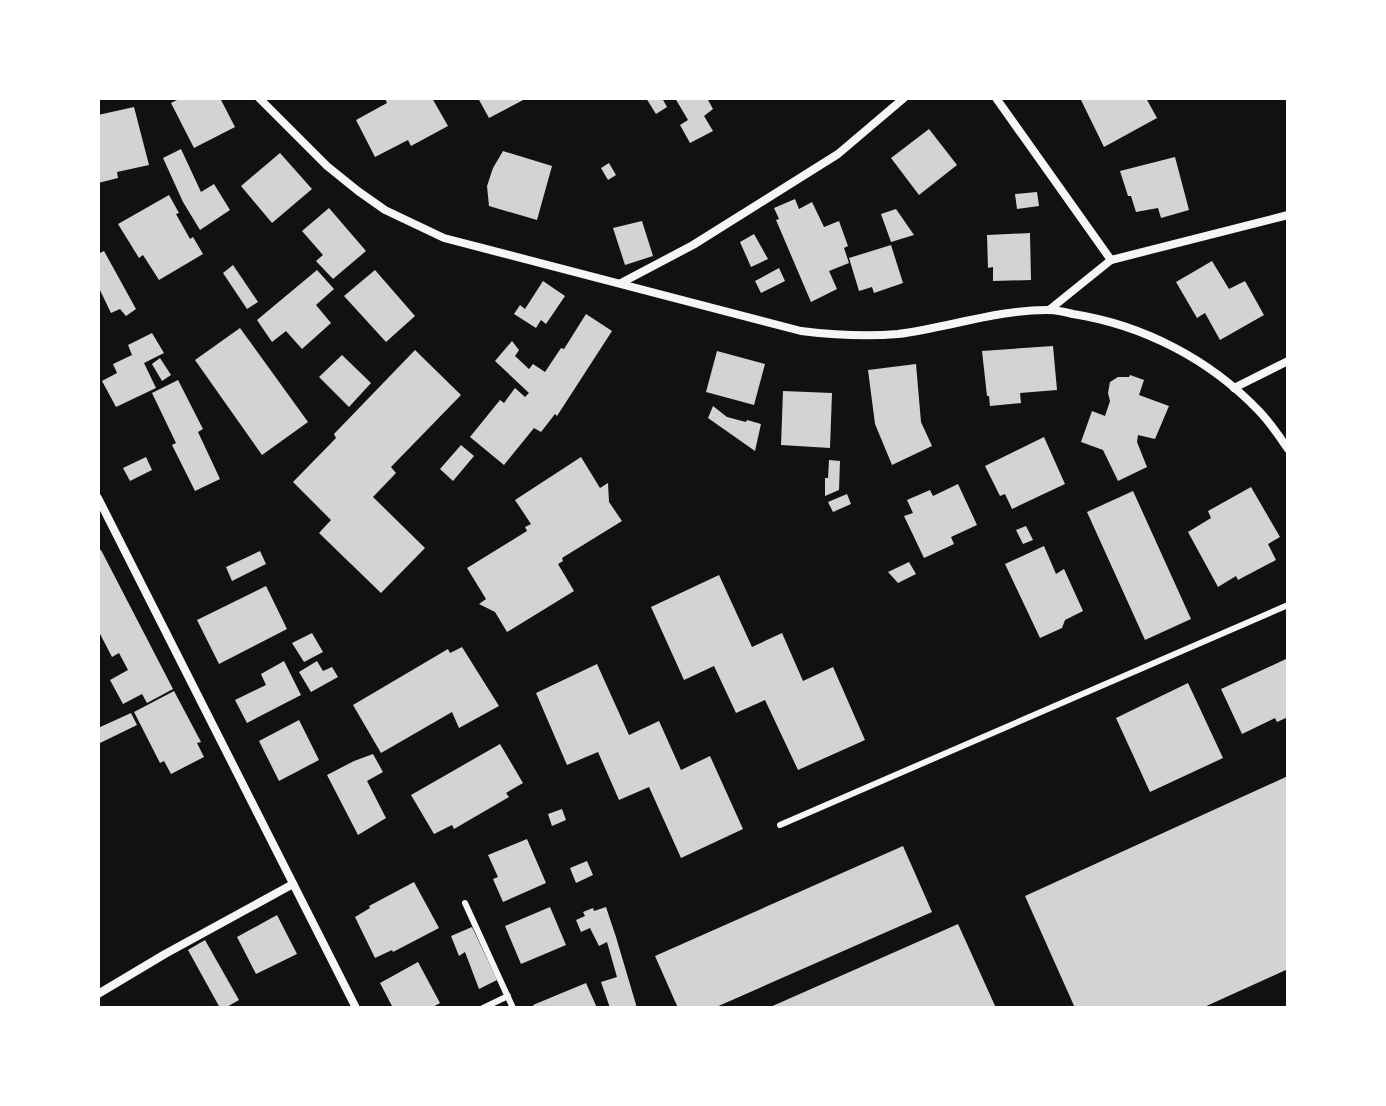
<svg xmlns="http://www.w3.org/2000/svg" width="1386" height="1106" font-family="Poppins,sans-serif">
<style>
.building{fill:#d3d3d3}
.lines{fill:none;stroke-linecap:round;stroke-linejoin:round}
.service{stroke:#f5f5f5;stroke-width:6}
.minor{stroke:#f5f5f5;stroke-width:8}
</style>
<rect width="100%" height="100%" fill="#111"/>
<g class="building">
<polygon points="181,98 220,98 235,127 194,148 171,103"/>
<polygon points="385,98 432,98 448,126 411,146 408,140 375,157 356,120 387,103"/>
<polygon points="478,98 527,98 489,118"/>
<polygon points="646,98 662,98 667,107 656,114"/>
<polygon points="675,98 707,98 713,109 704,116 713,131 690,143 680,125 688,120"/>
<polygon points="1085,98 1146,98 1157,118 1104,147 1081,100"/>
<polygon points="134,107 149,165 117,172 118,178 98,183 98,115"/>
<polygon points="929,129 957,165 919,195 891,158"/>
<polygon points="181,149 201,192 214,184 230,210 200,230 183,202 163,158"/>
<polygon points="503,151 552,166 537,220 489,206 487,186 493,168"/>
<polygon points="280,153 312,189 272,223 241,186"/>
<polygon points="1175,157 1189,210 1161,218 1158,208 1136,212 1131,196 1128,196 1120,171"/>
<polygon points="609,163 616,175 608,180 601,168"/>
<polygon points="1037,192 1039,206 1017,209 1015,194"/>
<polygon points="169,195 179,213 176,214 190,239 193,237 203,254 159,280 143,255 139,258 118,224"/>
<polygon points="795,199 799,209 812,202 824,227 839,221 848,246 844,248 849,263 829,271 837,289 811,302 776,220 779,219 774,208"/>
<polygon points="329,208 366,251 333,279 316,261 323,255 302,231"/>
<polygon points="896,209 914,235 891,242 881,214"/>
<polygon points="642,221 653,256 625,265 613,228"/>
<polygon points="1030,233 1031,280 993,281 993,267 988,268 987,235"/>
<polygon points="754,234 768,259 751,267 740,242"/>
<polygon points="891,245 903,283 874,293 872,287 859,291 849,258"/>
<polygon points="104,251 136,309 126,316 120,309 111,313 98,286 98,254"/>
<polygon points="1212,261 1229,289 1245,281 1264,315 1220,340 1205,313 1197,318 1176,282"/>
<polygon points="233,265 258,302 247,309 223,273"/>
<polygon points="779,268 785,281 761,293 755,281"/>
<polygon points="317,270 334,289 316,305 331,323 302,349 286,331 272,342 257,320"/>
<polygon points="375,270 415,316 386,342 344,296"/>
<polygon points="543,281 565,296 546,324 541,320 536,328 514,314 520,305 525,309"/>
<polygon points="586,314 612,331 557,416 555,414 541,432 534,428 504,465 470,437 500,400 504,403 515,388 525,397 529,393 495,361 512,341 519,350 515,356 529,369 533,364 545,372 561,348 564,349"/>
<polygon points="240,328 308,422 262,455 195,360"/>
<polygon points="152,333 164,353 144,363 156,388 116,407 102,381 117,373 113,364 132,355 128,345"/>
<polygon points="1053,346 1057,390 1020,393 1021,403 990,406 989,396 987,396 982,351"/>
<polygon points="415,350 461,395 391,467 396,473 373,497 425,548 381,593 319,533 331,520 293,482 336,438 334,434"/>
<polygon points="717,351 765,364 754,405 706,392"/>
<polygon points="342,355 371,383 349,407 319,377"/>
<polygon points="160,358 171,375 162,381 152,364"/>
<polygon points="916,364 921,422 932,446 892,465 875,424 868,370"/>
<polygon points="1130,375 1144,380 1139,395 1169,406 1155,439 1138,435 1137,442 1147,467 1118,481 1103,450 1081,442 1092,411 1105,416 1110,401 1108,393 1110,382 1118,377 1129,377"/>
<polygon points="178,380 203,429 198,432 220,479 195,491 172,445 176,443 152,393"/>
<polygon points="783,391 832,393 830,448 781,445"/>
<polygon points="713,406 727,417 746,422 747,420 761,424 755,451 708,418"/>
<polygon points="1044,437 1065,484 1012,509 1005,494 1000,496 985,466"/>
<polygon points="461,445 474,456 453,481 440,469"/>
<polygon points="146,457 152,470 130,481 123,468"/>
<polygon points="581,457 600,488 608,483 609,502 622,521 562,558 563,561 558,564 574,591 507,632 495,612 479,604 486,599 467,568 527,531 525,527 531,524 515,500"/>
<polygon points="829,460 840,461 839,490 825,496 825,478 828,478"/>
<polygon points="958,484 977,525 951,537 954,544 924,558 904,516 913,513 907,500 930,490 933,496"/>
<polygon points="1251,487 1280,537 1268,544 1276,560 1238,580 1236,576 1218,587 1188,532 1211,518 1208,511"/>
<polygon points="1133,491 1191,619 1145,640 1087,512"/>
<polygon points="847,494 851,504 833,512 828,502"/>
<polygon points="1026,526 1033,540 1023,544 1016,530"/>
<polygon points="1044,546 1056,574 1064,569 1083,611 1065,620 1062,628 1040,638 1005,564"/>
<polygon points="101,550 173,689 147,703 142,694 123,704 110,680 128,670 119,653 112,657 98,630 98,616 100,615 98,612 98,551"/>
<polygon points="260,551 266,564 232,581 226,567"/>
<polygon points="909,562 916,574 898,583 888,572"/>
<polygon points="719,575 752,647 782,633 803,681 833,667 865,740 798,770 765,700 736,713 714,666 684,680 651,607"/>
<polygon points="266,586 287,629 219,664 197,620"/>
<polygon points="312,633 323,652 304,662 292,643"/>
<polygon points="462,647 499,706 459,728 452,712 381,753 353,705 448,649 450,653"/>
<polygon points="1286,659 1288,664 1288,717 1277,722 1275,718 1242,734 1221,689"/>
<polygon points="284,661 301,695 247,723 235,700 266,685 261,674"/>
<polygon points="317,661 323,671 332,667 338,677 311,692 299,672"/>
<polygon points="597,664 629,735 659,721 681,770 710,756 743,829 681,858 649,787 619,800 598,752 567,765 536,693"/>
<polygon points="1188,683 1223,758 1150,792 1116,718"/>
<polygon points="174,691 201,742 197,743 204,757 171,774 164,761 160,763 134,712"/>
<polygon points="131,713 137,725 98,744 98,728"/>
<polygon points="299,720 319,760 279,781 259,741"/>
<polygon points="500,744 523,783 506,793 509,797 454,829 452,825 434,834 411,795"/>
<polygon points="373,754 383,772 367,781 386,818 358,835 327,775 354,761"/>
<polygon points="1288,776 1288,969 1202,1008 1075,1008 1025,896"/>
<polygon points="562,809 566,820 552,826 548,814"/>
<polygon points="527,839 546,883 503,902 493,879 498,877 488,855"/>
<polygon points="903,846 932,912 714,1008 678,1008 655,956"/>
<polygon points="587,861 593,875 576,883 570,868"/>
<polygon points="414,882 439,928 393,952 392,950 375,958 355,917 370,908 369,906"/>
<polygon points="550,907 566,945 521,964 505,926"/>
<polygon points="606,907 616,937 637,1008 610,1008 601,982 617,977 607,942 599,946 590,928 581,932 576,920 585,916 583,912 593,908 594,911"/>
<polygon points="277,915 297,954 256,974 237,937"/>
<polygon points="958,924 996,1008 768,1008 922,940"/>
<polygon points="472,927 497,980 479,989 465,952 459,956 451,936"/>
<polygon points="205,940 239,1000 225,1008 220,1008 188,950"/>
<polygon points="418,962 440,1003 431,1008 393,1008 380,983"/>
<polygon points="586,983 597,1008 535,1008 533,1005"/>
</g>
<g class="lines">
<g class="service">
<polyline points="780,825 1288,605"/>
<polyline points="465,903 513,1008"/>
<polyline points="483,1008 508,996"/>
</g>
<g class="minor">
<path d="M259,98l68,68 31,25 27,19 59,28 357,93c33,4 64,6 97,3 48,-6 103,-25 151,-24 7,0 16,2 24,4 70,11 136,45 185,96 12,12 21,26 30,39"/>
<polyline points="996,98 1111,260"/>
<polyline points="621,283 693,245 838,154 904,98"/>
<polyline points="1049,310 1111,260 1288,215"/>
<polyline points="1234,388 1288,361"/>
<polyline points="98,498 356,1008"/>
<polyline points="98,994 165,954 293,884"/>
</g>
</g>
<rect width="1386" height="1106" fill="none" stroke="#ffffff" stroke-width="200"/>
</svg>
